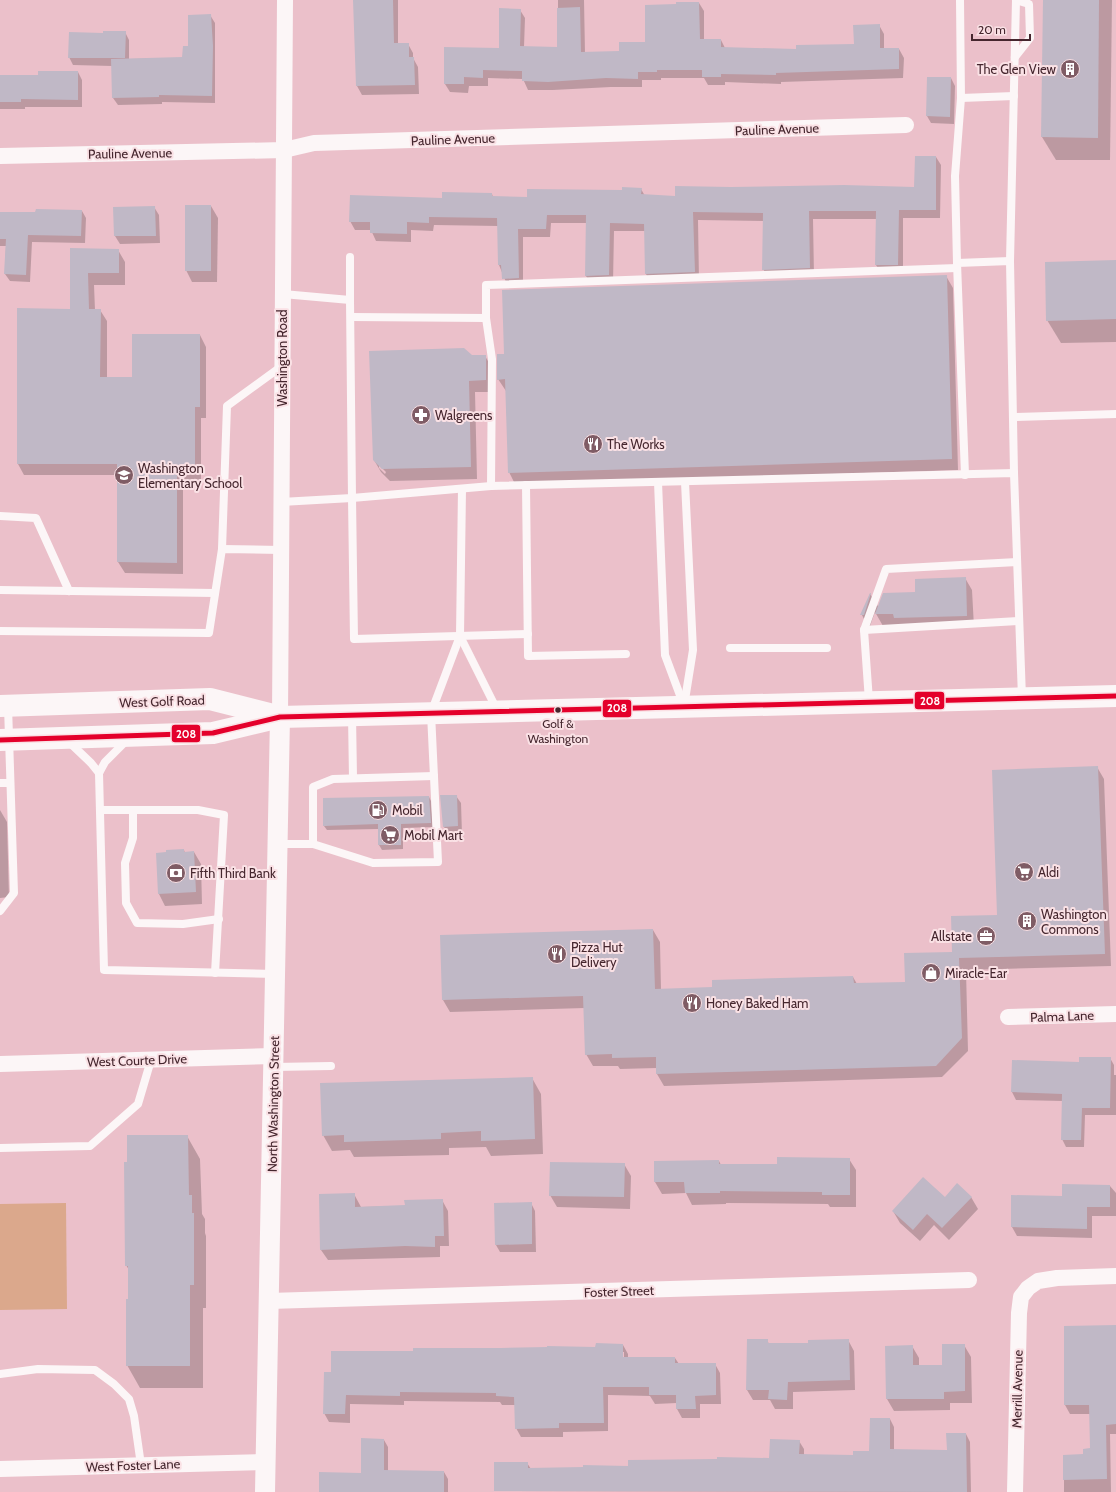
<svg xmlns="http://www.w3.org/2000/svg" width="1116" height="1492" font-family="Cabin,sans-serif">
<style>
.green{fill:#dba88c}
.shadow{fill:#0003;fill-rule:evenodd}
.building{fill:#c0b8c6}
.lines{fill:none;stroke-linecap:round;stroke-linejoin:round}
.service{stroke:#fcf6f7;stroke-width:8}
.minor{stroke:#fcf6f7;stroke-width:16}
.tertiary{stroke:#fcf6f7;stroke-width:20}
.primary{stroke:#fcf6f7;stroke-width:22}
.bus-1-casing{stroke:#fae1e5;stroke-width:8}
.bus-1{stroke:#e4002b;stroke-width:5}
.bus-dot{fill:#45262e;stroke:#fae1e5;stroke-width:1.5}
.labels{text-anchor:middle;stroke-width:4;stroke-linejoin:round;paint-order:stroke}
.bus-label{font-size:12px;fill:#45262e;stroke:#fae1e5}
.poi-label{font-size:13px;fill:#45262e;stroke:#fae1e5;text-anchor:start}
.street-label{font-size:13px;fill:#45262e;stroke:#fae1e5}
.line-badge{stroke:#fae1e5;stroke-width:1.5}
.badge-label{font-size:11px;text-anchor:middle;font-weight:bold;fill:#fff}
</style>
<rect width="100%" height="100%" fill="#ebc0ca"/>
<polygon class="green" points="66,1203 67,1309 0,1310 0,1204"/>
<g class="shadow">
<polygon points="354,0 398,0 398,44 408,44 413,53 413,58 418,67 419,94 362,95 357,86"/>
<polygon points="558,0 584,0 585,53 620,52 646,43 699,3 704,11 704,40 721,40 725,48 797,50 855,45 879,25 884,34 884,49 899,49 904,58 903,78 781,82 781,84 725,82 725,85 708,85 704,78 661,78 661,80 642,80 642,87 611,87 553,90 528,90 523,79 488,78 488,86 469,86 468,93 450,92 445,84 500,49 520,10 525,18 524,47 558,48"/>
<polygon points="1044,0 1112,0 1110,160 1056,160 1042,137"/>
<polygon points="210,15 215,23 215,103 162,102 162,104 118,105 113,98 112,66 73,65 69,57 104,34 125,32 129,40 129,59 183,58"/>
<polygon points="78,72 82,80 82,107 25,107 25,109 0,109 0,76 39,76"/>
<polygon points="951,78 955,86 954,124 931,123 927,116"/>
<polygon points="936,157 941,165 940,218 903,218 903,273 881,273 876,265 877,219 813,219 814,276 768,277 763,269 764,221 698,220 699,280 650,282 646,274 645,231 614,231 613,283 591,284 586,276 587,223 551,223 550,237 523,237 523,286 508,287 499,265 498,226 434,225 433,231 411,230 411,242 376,241 371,230 355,230 350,221 443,199 492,194 493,197 528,198 641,189 645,196 676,197 915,188"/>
<polygon points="211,206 218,218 217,282 192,282 186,270"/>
<polygon points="154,207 159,215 160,243 120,244 115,236"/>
<polygon points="82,211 86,218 85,243 32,242 30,282 10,281 5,274 6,246 0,246 0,213 36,213"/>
<polygon points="71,250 118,250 125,262 125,285 94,285 95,310 100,310 107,321 107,378 133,378 200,335 206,347 206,418 201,418 201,481 183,481 183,574 125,573 118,562 118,475 24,475 18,464 71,310"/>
<polygon points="1116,261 1116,342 1061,343 1047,320"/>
<polygon points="946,276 953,288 958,470 515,484 509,472 506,391 498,379"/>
<path d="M472,356h13l7,12 1,24h-18l2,87 -87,2 -9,-9 -7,-12zM379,465l7,7 -1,2 -6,-6z"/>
<polygon points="965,578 972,590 974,627 883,626 875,612 870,626 868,627 862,615 870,594 879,608 916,593"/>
<polygon points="1097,767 1104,779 1111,966 966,970 968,1051 942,1077 664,1086 657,1074 657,1068 620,1069 618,1066 593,1066 586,1054 585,1008 450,1012 443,1000 653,930 660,942 661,990 713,988 853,977 857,984 906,983 953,952 998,916"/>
<polygon points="456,796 461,803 462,834 449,834 444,827"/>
<polygon points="429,797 431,801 433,827 403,828 403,849 382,850 379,845 379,829 327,830 324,826"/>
<polygon points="0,810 7,822 9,897 0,898"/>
<polygon points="184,850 185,853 194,852 201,864 202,904 165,906 159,894 167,853"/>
<polygon points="1110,1058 1114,1065 1114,1075 1116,1075 1116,1115 1085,1115 1084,1147 1066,1147 1062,1139 1063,1101 1016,1100 1012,1092 1013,1061 1080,1063"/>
<polygon points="532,1078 541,1094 543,1154 491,1156 486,1147 449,1148 449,1155 354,1157 350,1150 332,1151 323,1135"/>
<polygon points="187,1136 200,1159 202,1214 205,1219 205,1233 206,1236 206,1308 203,1308 203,1388 140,1388 127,1365 129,1300 129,1270 126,1265 128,1163"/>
<polygon points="849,1159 856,1170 856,1207 830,1207 828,1204 726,1203 726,1204 692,1205 686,1193 662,1194 655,1182 655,1162 719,1161 721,1165 778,1165"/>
<polygon points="624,1164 631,1176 630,1209 557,1207 550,1195"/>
<polygon points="1110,1186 1116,1193 1116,1216 1092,1216 1092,1238 1017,1236 1012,1227 1063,1197"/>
<polygon points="354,1194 361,1207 406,1206 442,1200 448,1211 449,1246 440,1246 440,1257 328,1260 321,1250"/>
<polygon points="971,1197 978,1209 949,1240 934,1225 920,1241 900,1223 893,1211 945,1198"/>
<polygon points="531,1203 535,1211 536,1252 500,1252 496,1245"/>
<polygon points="1116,1327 1116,1434 1110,1434 1111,1492 1064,1492 1064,1456 1084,1455 1091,1449 1090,1414 1070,1414 1065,1405"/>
<polygon points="767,1340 769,1344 809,1344 848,1340 854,1351 855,1390 793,1392 793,1409 775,1409 770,1400 753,1400 747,1390"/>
<path d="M623,1345l5,9v4h47l4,6h36l5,9 1,31h-21v14h-18l-5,-9v-6l-22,1 -5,-8 -42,-1v36l-45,1v5h-42l-5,-9 -1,-23h-13l-2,-3 -96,-1v4l-54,-1v19l-21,-1 -5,-9 8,-40 82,-21 182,-4zM622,1352h2v10h-2z"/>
<polygon points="964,1345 971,1357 972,1403 950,1403 950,1410 894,1411 887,1399 912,1346 919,1358 919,1366 943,1366"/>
<polygon points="890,1419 894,1427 894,1450 948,1451 966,1434 970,1442 971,1492 495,1491 495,1463 527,1463 531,1469 629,1467 770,1459 799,1441 804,1449 804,1455 854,1456 870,1452"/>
<polygon points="384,1440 388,1447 388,1471 444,1472 448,1479 448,1492 320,1492 362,1474"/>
</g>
<g class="building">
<polygon points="353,0 393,0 394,43 409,43 409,57 414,57 415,85 356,86"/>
<polygon points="1043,0 1099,0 1098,138 1041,137"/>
<polygon points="676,2 699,2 700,39 721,39 721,47 796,49 796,45 854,44 853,25 880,24 880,48 899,48 899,69 776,73 776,75 721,74 721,77 702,77 702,70 657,70 657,72 638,72 638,79 606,78 548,82 522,81 522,71 483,70 483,78 464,77 464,84 444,84 444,47 499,48 499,8 521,9 520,46 557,47 557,8 580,7 581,52 619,51 619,42 645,42 645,5 676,4"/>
<polygon points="211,14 213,46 212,96 159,95 159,97 112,98 111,59 182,57 183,46 188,46 188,15"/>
<polygon points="103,31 126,31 125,58 68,58 69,32 103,33"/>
<polygon points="38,71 78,71 78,100 21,99 21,102 0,102 0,75 38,75"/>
<polygon points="927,77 951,77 950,117 926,116"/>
<polygon points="915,156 936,156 936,210 899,210 898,265 875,265 876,211 809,211 810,268 762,270 763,213 693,212 695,272 645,274 644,224 610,223 609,275 585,276 586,215 547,215 546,229 518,229 519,278 502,279 501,265 498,265 497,218 429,217 429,223 407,222 407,234 370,233 370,222 349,222 350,195 442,198 442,192 492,193 492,196 527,197 527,189 622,190 622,187 642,188 641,194 675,196 675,186 731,187 844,185 914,187"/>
<rect x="185" y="205" width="26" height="66"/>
<polygon points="155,206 156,236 114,236 113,207"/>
<polygon points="36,209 82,210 81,236 28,235 26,275 4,274 6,239 0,239 0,212 35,212"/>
<polygon points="70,248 119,249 119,273 88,273 89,309 101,309 100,377 132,377 132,334 200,334 200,407 195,407 195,469 177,469 177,563 117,562 117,464 17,464 17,308 70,309"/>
<polygon points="1116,260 1116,319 1046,321 1045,262"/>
<polygon points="947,275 952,459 508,473 505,379 497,380 497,354 504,354 502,290"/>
<polygon points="464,348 472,355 486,355 486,380 469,381 471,467 382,469 373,460 369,351"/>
<polygon points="966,577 967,616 894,618 893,614 875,614 883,593 915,592 915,579"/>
<polygon points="870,593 871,593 864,615 860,615"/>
<polygon points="1098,766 1105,954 959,958 962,1038 936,1066 656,1074 656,1057 612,1058 612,1054 585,1055 583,996 442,1000 440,935 653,929 655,989 712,987 712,980 853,976 854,983 905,982 904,953 952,952 951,916 997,915 992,770"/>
<polygon points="440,795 457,795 458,826 443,827"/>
<polygon points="429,796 431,823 401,824 401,845 378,845 378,824 323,826 323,798"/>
<polygon points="184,849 184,852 194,851 196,892 158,894 156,853 166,852 166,850"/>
<polygon points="1079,1057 1111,1057 1110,1108 1082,1108 1081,1140 1061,1140 1062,1094 1011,1092 1012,1060 1079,1062"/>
<polygon points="533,1077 535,1139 481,1141 481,1131 441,1133 441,1139 344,1142 344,1135 322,1136 320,1083"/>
<polygon points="127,1135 188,1135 189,1195 192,1195 192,1213 194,1213 194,1285 190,1285 190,1366 126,1366 126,1299 128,1299 128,1266 125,1266 124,1162 127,1162"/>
<polygon points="777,1157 850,1158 850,1195 822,1195 822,1192 720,1191 720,1193 685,1193 684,1182 654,1182 654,1161 719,1160 719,1164 777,1164"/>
<polygon points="550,1162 625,1163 624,1197 549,1196"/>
<polygon points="923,1177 945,1197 957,1183 972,1197 942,1228 927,1214 913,1230 892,1211"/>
<polygon points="1062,1184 1110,1185 1110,1207 1087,1207 1087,1229 1011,1227 1011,1195 1062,1196"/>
<polygon points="355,1193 355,1207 405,1205 404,1200 443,1199 444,1236 435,1236 435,1247 405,1246 320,1250 319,1194"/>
<polygon points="532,1202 532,1244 495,1245 494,1203"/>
<polygon points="1116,1325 1116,1424 1106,1425 1107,1479 1063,1480 1063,1455 1083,1454 1083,1449 1090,1448 1089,1405 1064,1405 1064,1326"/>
<polygon points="747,1339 768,1339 768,1343 808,1343 808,1340 849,1339 850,1380 788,1382 787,1400 768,1399 769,1390 746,1390"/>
<polygon points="596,1343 623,1344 623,1357 675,1357 675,1363 716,1363 716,1395 695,1396 696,1409 676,1409 676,1395 649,1395 649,1387 603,1387 604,1423 559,1423 559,1428 515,1429 514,1397 496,1396 496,1393 400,1392 400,1396 346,1395 345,1414 323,1414 324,1372 331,1372 331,1351 413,1351 413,1348 501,1348 547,1347 547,1346 595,1347"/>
<polygon points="942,1344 965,1344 965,1391 944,1392 944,1399 886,1399 885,1346 913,1345 913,1365 942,1365"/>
<polygon points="870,1418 890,1418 890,1449 947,1450 946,1433 966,1433 967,1492 494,1491 494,1462 528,1462 528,1468 583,1467 583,1465 628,1466 628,1460 717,1459 717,1457 769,1458 770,1439 800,1440 799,1454 853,1455 853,1451 869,1451"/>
<polygon points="361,1438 384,1439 384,1470 444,1471 444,1492 319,1492 319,1472 361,1473"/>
</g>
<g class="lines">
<g class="service">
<polyline points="1015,57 1030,38 1029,4 1016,0"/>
<polyline points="961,98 1014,96"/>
<polyline points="350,257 350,300"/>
<polyline points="1010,261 1016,0"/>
<polyline points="957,263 955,176 961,98 960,0"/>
<polyline points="351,317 486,318"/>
<polyline points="1014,417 1116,414"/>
<polyline points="965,475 957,263 1010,261 1014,473"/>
<polyline points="658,482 665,655 684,706"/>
<polyline points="526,485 528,656 626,654"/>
<polyline points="491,486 492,359 486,318 486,285 957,268"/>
<polyline points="281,502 352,498 350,300 283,294"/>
<polyline points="0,516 36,518 69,591"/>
<polyline points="222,549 227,406 282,366"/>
<polyline points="0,590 215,593"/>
<polyline points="864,630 1019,621"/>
<polyline points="0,631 209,633 222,549 281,550"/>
<polyline points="528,634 354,639 352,498 491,486 1014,473 1022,698"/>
<polyline points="460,636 497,710"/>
<polyline points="730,648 827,648"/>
<polyline points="869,701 864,630 886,569 1017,562"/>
<polyline points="684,706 693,650 685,482"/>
<polyline points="352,715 353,778"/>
<polyline points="127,740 105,762 99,773 104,970 275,974"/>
<polyline points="69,742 91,763 99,773"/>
<polyline points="0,783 10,783"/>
<polyline points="100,810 198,810 224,815 215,973"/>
<polyline points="133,810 133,838 125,863 126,903 137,923 183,924 219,919"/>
<polyline points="278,844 313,844 373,863 438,862 431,713 460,636 462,489"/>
<polyline points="313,844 313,787 333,779 434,776"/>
<polyline points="0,911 14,893 8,706"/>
<polyline points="274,1067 331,1066"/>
<polyline points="0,1148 90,1146 138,1104 151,1060"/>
<polyline points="0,1374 38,1369 95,1370 114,1384 129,1399 134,1416 141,1465"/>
</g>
<g class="minor">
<polyline points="0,156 284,150 314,143 906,125"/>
<polyline points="280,717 285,0"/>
<polyline points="1008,1017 1116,1014"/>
<polyline points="0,1064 273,1056"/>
<polyline points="269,1301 969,1280"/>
<polyline points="0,1469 266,1462"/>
<polyline points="1015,1492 1019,1313 1021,1297 1028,1288 1038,1281 1057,1278 1116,1276"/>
</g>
<polyline class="tertiary" points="265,1492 280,717"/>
<g class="primary">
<polyline points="0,706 210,699 277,716"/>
<polyline points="0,740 213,733 280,717 1116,696"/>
</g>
<defs>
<polyline id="bus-1" points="0,740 213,733 280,717 1116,696"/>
</defs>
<use href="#bus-1" class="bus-1-casing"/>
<use href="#bus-1" class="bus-1"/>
</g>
<defs>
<symbol id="building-disc" viewBox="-11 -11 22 22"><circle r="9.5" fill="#7f5c65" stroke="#fae1e5"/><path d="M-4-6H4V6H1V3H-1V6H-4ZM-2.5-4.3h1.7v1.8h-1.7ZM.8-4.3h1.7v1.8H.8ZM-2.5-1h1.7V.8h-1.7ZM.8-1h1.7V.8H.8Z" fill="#fff"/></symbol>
<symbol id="pharmacy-disc" viewBox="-11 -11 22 22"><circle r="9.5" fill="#7f5c65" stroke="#fae1e5"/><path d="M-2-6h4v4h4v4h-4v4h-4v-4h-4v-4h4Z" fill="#fff"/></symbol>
<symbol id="restaurant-disc" viewBox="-11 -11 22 22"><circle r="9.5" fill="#7f5c65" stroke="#fae1e5"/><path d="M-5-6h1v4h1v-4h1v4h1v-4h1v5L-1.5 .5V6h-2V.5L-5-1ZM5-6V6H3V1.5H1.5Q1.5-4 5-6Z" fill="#fff"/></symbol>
<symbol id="school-disc" viewBox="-11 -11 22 22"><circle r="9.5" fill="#7f5c65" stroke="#fae1e5"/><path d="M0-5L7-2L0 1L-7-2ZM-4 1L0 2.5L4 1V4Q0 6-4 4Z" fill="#fff"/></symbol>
<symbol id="fuel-disc" viewBox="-11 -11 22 22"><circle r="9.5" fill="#7f5c65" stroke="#fae1e5"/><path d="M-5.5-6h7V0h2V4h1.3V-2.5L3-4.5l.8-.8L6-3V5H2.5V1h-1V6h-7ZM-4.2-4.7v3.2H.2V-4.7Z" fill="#fff"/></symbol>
<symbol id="supermarket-disc" viewBox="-11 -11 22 22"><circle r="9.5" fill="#7f5c65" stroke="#fae1e5"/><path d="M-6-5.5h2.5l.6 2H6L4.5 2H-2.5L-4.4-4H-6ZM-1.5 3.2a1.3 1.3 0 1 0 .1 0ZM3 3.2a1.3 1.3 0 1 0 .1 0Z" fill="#fff"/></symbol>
<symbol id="bank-disc" viewBox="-11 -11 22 22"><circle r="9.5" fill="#7f5c65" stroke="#fae1e5"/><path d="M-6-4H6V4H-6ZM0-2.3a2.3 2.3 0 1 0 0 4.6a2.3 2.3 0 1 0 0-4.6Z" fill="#fff"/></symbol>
<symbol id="office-disc" viewBox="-11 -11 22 22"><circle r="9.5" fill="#7f5c65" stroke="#fae1e5"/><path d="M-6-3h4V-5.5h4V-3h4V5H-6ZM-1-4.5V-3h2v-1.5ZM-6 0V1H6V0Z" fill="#fff"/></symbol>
<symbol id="shop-disc" viewBox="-11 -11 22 22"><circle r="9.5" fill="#7f5c65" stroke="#fae1e5"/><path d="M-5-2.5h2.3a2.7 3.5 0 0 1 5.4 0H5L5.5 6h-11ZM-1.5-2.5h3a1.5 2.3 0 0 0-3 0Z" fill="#fff"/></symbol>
</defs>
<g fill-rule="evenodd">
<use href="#building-disc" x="1059" y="58" width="22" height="22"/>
<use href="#pharmacy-disc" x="410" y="404" width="22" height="22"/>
<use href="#restaurant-disc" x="582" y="433" width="22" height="22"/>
<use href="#school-disc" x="113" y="464" width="22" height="22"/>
<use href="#fuel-disc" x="367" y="799" width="22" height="22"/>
<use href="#supermarket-disc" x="379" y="824" width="22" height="22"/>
<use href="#supermarket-disc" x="1013" y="861" width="22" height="22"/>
<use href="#bank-disc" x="165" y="862" width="22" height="22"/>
<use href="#building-disc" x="1016" y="910" width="22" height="22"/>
<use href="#office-disc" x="975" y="925" width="22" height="22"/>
<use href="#restaurant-disc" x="546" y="943" width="22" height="22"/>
<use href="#shop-disc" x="920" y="962" width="22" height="22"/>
<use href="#restaurant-disc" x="681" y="992" width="22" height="22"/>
</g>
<circle class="bus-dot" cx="558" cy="710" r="3.5"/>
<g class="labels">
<g class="bus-label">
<text x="558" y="728">Golf &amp;<tspan x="558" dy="15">Washington</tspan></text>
</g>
<g class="poi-label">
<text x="1056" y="74" text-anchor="end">The Glen View</text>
<text x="435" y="420">Walgreens</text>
<text x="607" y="449">The Works</text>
<text x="138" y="473">Washington<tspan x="138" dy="15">Elementary School</tspan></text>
<text x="392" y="815">Mobil</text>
<text x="404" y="840">Mobil Mart</text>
<text x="1038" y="877">Aldi</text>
<text x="190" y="878">Fifth Third Bank</text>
<text x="1041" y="919">Washington<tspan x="1041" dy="15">Commons</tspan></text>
<text x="972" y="941" text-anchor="end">Allstate</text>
<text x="571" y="952">Pizza Hut<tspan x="571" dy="15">Delivery</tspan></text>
<text x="945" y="978">Miracle-Ear</text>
<text x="706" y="1008">Honey Baked Ham</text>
</g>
<g class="street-label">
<text transform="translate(777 129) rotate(-2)" y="5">Pauline Avenue</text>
<text transform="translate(453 139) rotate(-2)" y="5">Pauline Avenue</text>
<text transform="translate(130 153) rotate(-1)" y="5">Pauline Avenue</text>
<text transform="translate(282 358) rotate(-90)" y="5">Washington Road</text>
<text transform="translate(162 701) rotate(-2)" y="5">West Golf Road</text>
<text transform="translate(1062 1016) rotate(-2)" y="5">Palma Lane</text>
<text transform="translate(137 1060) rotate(-2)" y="5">West Courte Drive</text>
<text transform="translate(273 1104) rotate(-89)" y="5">North Washington Street</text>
<text transform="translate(619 1291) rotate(-2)" y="5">Foster Street</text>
<text transform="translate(1017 1389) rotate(-89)" y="5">Merrill Avenue</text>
<text transform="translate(133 1465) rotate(-2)" y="5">West Foster Lane</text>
</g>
</g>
<g class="line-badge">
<rect x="914" y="691" width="31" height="19" rx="4" fill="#e4002b"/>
<rect x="602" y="699" width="30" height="19" rx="4" fill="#e4002b"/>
<rect x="171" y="724" width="30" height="19" rx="4" fill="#e4002b"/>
</g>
<g class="badge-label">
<text x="930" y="705">208</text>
<text x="617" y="712">208</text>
<text x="186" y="738">208</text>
</g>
<path d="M972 34v6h58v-6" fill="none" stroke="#45262e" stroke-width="2"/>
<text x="978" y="34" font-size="12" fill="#45262e" stroke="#fae1e5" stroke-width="3" paint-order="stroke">20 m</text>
</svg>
